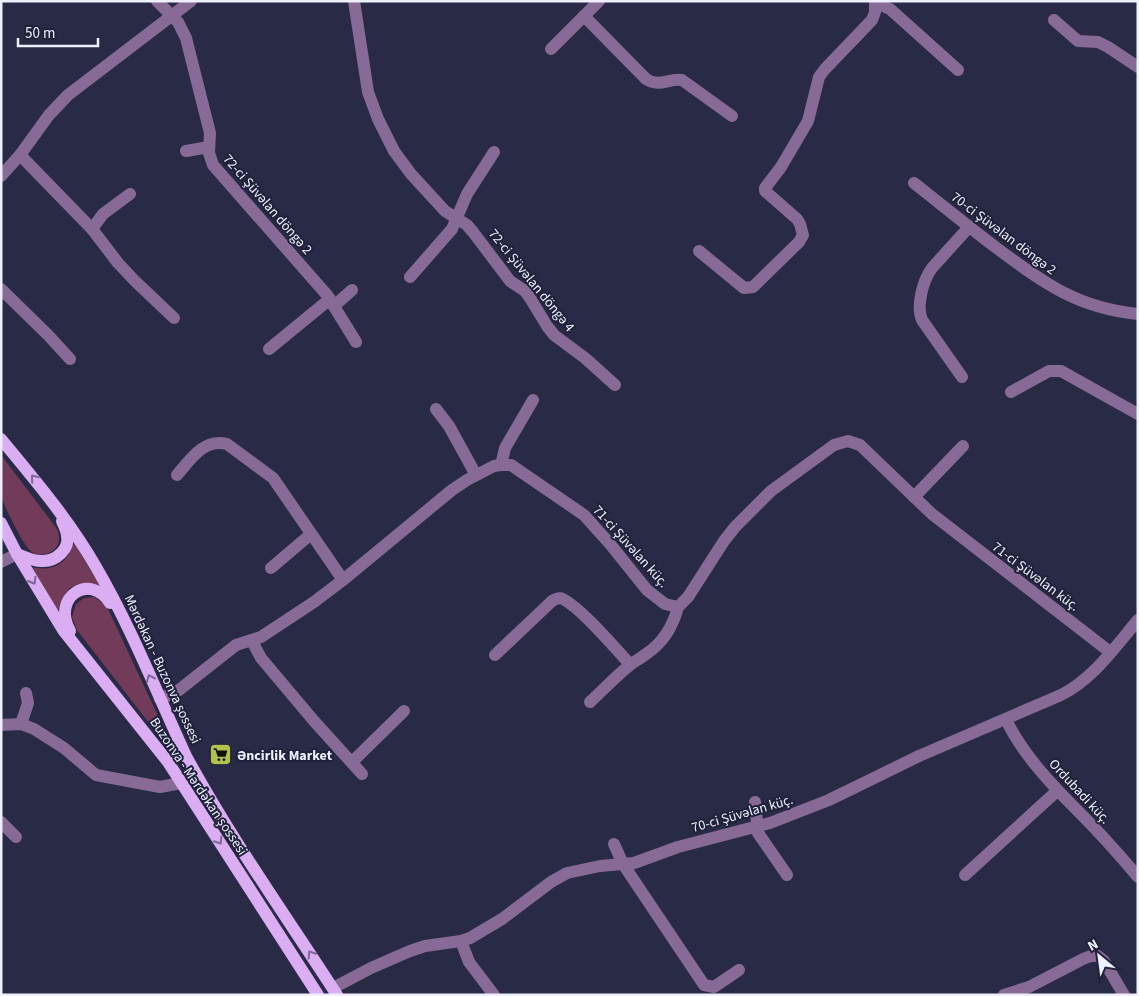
<svg xmlns="http://www.w3.org/2000/svg" width="1139" height="996" font-family="'Source Sans 3',sans-serif">
<style>
.green{fill:#713b59}
.lines{fill:none;stroke-linecap:round;stroke-linejoin:round}
.minor{stroke:#876b96;stroke-width:12}
.major{stroke:#dbadf3;stroke-width:12}
.oneway{stroke:#7e6797}
.labels{text-anchor:middle;stroke-width:4;stroke-linejoin:round;paint-order:stroke}
.street-label{font-size:14px;fill:#eef0fe;stroke:#20213b}
.poi-label{font-size:14px;font-weight:bold;fill:#eef0fe;stroke:#20213b;text-anchor:start}
</style>
<rect width="100%" height="100%" fill="#292a46"/>
<g class="green">
<path d="M1,455l54,71c2,3 4,7 4,11 1,14 -16,22 -27,15 -8,-5 -27,-44 -30,-54 -2,-11 -1,-31 -1,-43z"/>
<path d="M74,543l26,43c-26,-6 -34,0 -42,25l-26,-44c21,5 35,-3 42,-24z"/>
<polygon points="94,597 101,602 108,609 180,763 77,630 72,617 76,604 84,598"/>
</g>
<g class="lines">
<g class="minor">
<polyline points="157,1 178,22 186,38 210,133 209,153 213,165 327,295 356,342"/>
<polyline points="354,1 368,92 378,119 394,151 411,174 445,211 467,225 473,232 510,281 525,291 530,298 547,326 554,335 585,358 615,385"/>
<path d="M599,1l-15,15 62,63c14,9 22,-1 36,1l50,36"/>
<polyline points="876,3 890,9 958,70"/>
<polyline points="1054,20 1078,41 1098,42 1108,47 1138,67"/>
<polyline points="551,49 584,16"/>
<polyline points="186,151 209,147"/>
<polyline points="20,155 92,229 118,263 135,281 174,318"/>
<polyline points="1,176 20,155 49,115 68,95 191,1"/>
<path d="M914,183c28,22 56,45 84,66 47,35 80,59 140,65"/>
<polyline points="92,229 103,214 130,194"/>
<polyline points="699,251 744,288 753,287 799,242 803,235 800,224 797,219 765,191 765,188 781,167 808,121 819,77 825,69 872,20 875,12 875,1"/>
<polyline points="410,277 452,229 467,194 494,152"/>
<polyline points="1,289 48,335 70,359"/>
<polyline points="334,306 352,290"/>
<polyline points="269,349 330,299"/>
<path d="M962,377l-40,-57c-6,-14 1,-40 10,-52l37,-41"/>
<polyline points="1011,392 1049,371 1061,371 1138,414"/>
<polyline points="436,409 449,426 476,475"/>
<polyline points="501,465 505,448 533,400"/>
<path d="M177,475c13,-15 27,-37 50,-31l46,34 70,102"/>
<polyline points="914,497 963,446"/>
<polyline points="1,562 17,554"/>
<polyline points="271,568 311,534"/>
<polyline points="252,641 261,658 314,721 362,774"/>
<path d="M495,655l57,-54c4,-2 7,-4 11,-2 19,10 51,48 67,65"/>
<polyline points="160,699 179,690 236,645 261,637 314,602 343,580 452,490 467,480 494,466 501,465 511,465 584,515 610,544 647,590 665,604 678,607 688,597 724,541 735,527 771,491 834,445 848,441 860,445 932,514 1110,652"/>
<path d="M590,702c13,-12 26,-26 40,-37 5,-4 11,-7 16,-11 17,-11 27,-28 32,-47"/>
<path d="M1006,720c17,34 43,62 69,88 22,22 43,45 63,69"/>
<polyline points="21,724 28,703 26,693"/>
<polyline points="1,725 21,724 34,729 64,748 96,775 160,787 181,783"/>
<polyline points="352,762 404,711"/>
<polyline points="755,802 758,833 787,875"/>
<polyline points="1,822 16,837"/>
<polyline points="614,844 623,864 704,985 714,987 739,970"/>
<polyline points="965,875 1057,791"/>
<polyline points="461,941 469,962 494,995"/>
<path d="M333,988l38,-20 39,-17 15,-5 36,-5 9,-3 32,-19 49,-37 16,-9 33,-7 34,-3 44,-16 92,-24 59,-23 90,-44 142,-61c32,-16 54,-48 77,-75"/>
<polyline points="1004,995 1029,987 1083,959 1091,956 1098,956 1104,961 1124,995"/>
</g>
<g class="major">
<path d="M1,439c34,41 68,81 95,128 35,60 61,126 90,189 45,83 100,160 151,239"/>
<polyline points="1,523 17,554 63,630 168,762 318,995"/>
<path d="M17,554c8,3 17,8 26,7 13,0 27,-12 24,-25 0,-5 -3,-10 -5,-15"/>
<path d="M70,631c-19,-34 20,-59 40,-28"/>
</g>
</g>
<defs><path id="oneway-chevron" d="M-2-3.5L2.5 0L-2 3.5" fill="none" stroke-width="1.6" stroke-linecap="round" stroke-linejoin="round" transform="scale(1.25)"/></defs>
<g class="oneway">
<use href="#oneway-chevron" transform="translate(34 478) rotate(-129)"/>
<use href="#oneway-chevron" transform="translate(33 581) rotate(60)"/>
<use href="#oneway-chevron" transform="translate(150 678) rotate(-114)"/>
<use href="#oneway-chevron" transform="translate(219 841) rotate(57)"/>
<use href="#oneway-chevron" transform="translate(311 954) rotate(-123)"/>
</g>
<defs>
<symbol id="supermarket-square" viewBox="-11 -11 22 22"><rect x="-9" y="-9" width="18" height="18" rx="4" fill="#b2c34c" stroke="#20213b"/><path d="M-6-5.5h2.5l.6 2H6L4.5 2H-2.5L-4.4-4H-6ZM-1.5 3.2a1.3 1.3 0 1 0 .1 0ZM3 3.2a1.3 1.3 0 1 0 .1 0Z" fill="#111"/></symbol>
</defs>
<g fill-rule="evenodd">
<use href="#supermarket-square" x="208" y="742" width="25" height="25"/>
</g>
<g class="labels">
<g class="street-label">
<text transform="translate(268 204) rotate(49)" y="5">72-ci Şüvəlan döngə 2</text>
<text transform="translate(1004 233) rotate(37)" y="5">70-ci Şüvəlan döngə 2</text>
<text transform="translate(532 280) rotate(51)" y="5">72-ci Şüvəlan döngə 4</text>
<text transform="translate(631 546) rotate(48)" y="5">71-ci Şüvəlan küç.</text>
<text transform="translate(1036 576) rotate(37)" y="5">71-ci Şüvəlan küç.</text>
<text transform="translate(163 669) rotate(65)" y="5">Mərdəkan - Buzonva şossesi</text>
<text transform="translate(199 786) rotate(56)" y="5">Buzonva - Mərdəkan şossesi</text>
<text transform="translate(1080 791) rotate(47)" y="5">Ordubadi küç.</text>
<text transform="translate(742 813) rotate(-16)" y="5">70-ci Şüvəlan küç.</text>
</g>
<g class="poi-label">
<text x="237" y="760">Əncirlik Market</text>
</g>
</g>
<rect width="1139" height="996" fill="none" stroke="#eef0fe" stroke-width="5"/>
<g transform="translate(1099 956) rotate(331)" stroke="#20213b" stroke-width="4" paint-order="stroke">
<path d="M0-4L9 19L0 12L-9 19Z" fill="#eef0fe"/>
<text y="-8" font-size="14" font-weight="bold" text-anchor="middle" fill="#eef0fe">N</text>
</g>
<path d="M18 38v8h80v-8" fill="none" stroke="#eef0fe" stroke-width="2.5"/>
<text x="25" y="38" font-size="15" fill="#eef0fe" stroke="#20213b" stroke-width="4" paint-order="stroke">50 m</text>
</svg>
